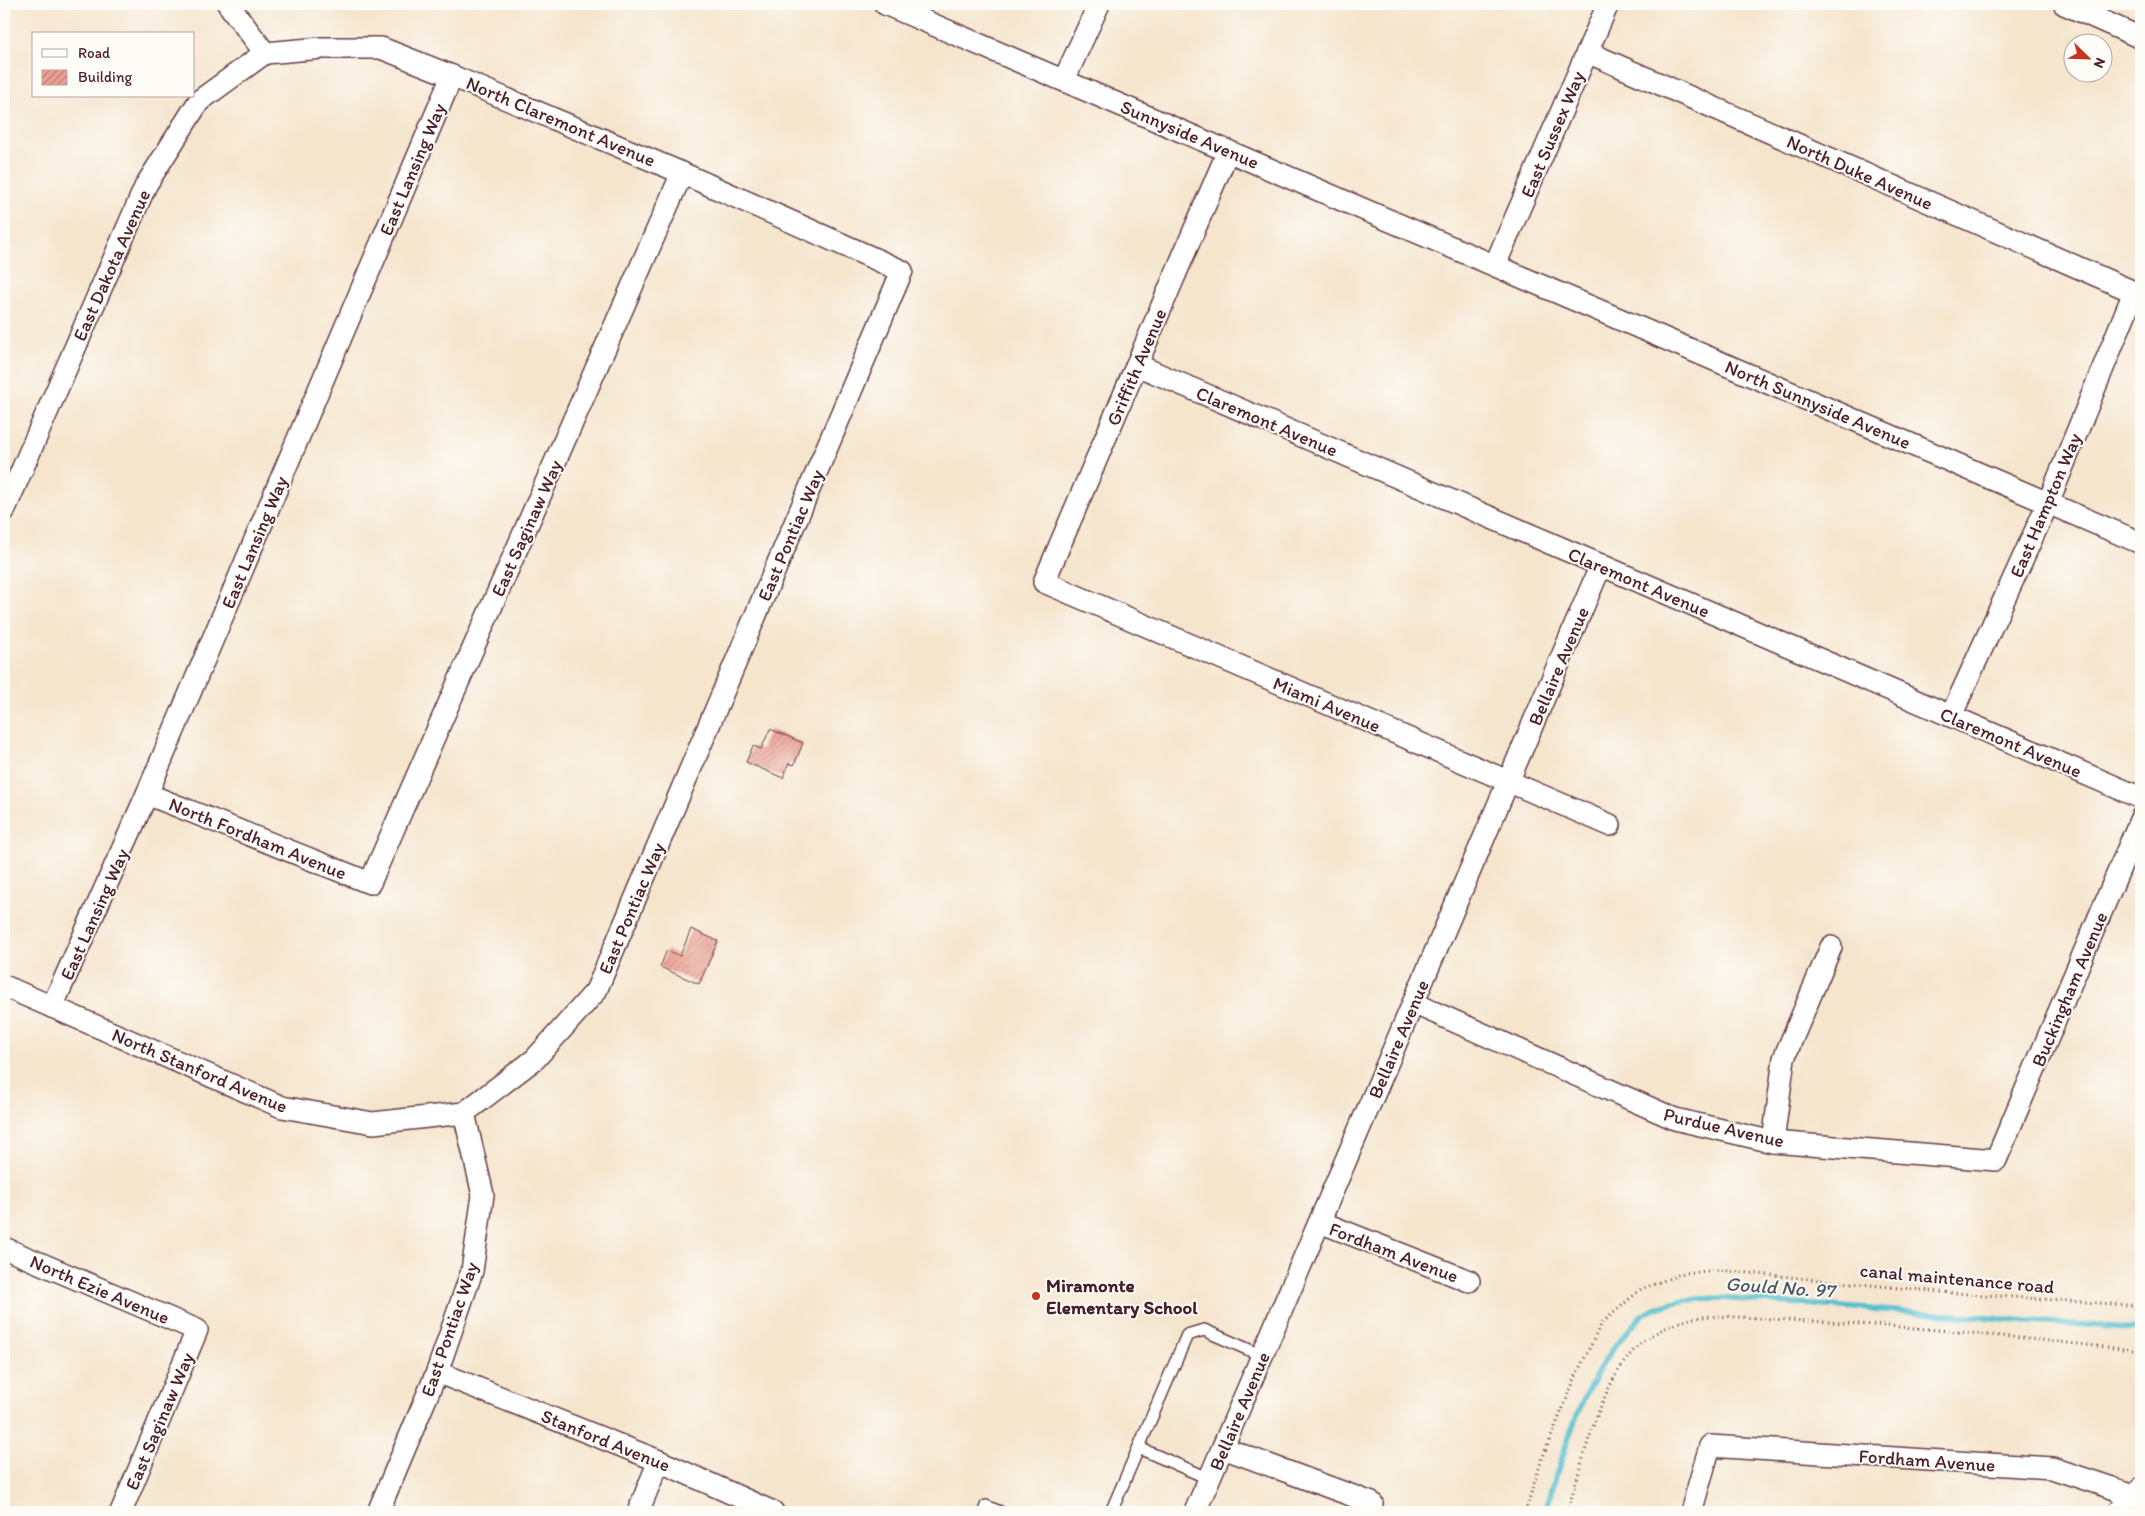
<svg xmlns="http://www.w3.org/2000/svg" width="2145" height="1516" font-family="Itim,sans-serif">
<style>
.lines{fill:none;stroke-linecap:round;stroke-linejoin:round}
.stream{stroke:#54c0ce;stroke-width:5.5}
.building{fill:url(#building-hatch)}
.lane-casing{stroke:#643d43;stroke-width:14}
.street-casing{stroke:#643d43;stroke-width:24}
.secondary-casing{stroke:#643d43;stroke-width:30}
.path{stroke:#643d43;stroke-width:3;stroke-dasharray:1 4;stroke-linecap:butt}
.lane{stroke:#fff;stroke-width:11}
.street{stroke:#fff;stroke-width:21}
.secondary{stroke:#fff;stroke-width:28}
.poi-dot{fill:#c8321e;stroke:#fdfcf7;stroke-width:2}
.labels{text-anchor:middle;stroke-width:4;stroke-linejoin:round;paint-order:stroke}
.street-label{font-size:19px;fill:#4a1f2b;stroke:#fdfcf7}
.poi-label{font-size:19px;font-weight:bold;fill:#4a1f2b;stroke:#fdfcf7;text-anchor:start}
.water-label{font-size:20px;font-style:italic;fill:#4e5764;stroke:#fdfcf7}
</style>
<defs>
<pattern id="building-hatch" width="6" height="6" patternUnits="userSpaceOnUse" patternTransform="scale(1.25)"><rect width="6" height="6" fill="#ec9e90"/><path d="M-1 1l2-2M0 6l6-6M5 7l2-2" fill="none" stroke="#c18076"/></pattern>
</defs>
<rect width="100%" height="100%" fill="#fdfcf7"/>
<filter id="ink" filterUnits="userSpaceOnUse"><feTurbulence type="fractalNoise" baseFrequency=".02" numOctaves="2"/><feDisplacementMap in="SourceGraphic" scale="10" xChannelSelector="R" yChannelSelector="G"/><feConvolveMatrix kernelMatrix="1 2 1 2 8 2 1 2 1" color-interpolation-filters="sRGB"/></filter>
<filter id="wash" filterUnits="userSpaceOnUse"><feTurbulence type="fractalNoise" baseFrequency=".0096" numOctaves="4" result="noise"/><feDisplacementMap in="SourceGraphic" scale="20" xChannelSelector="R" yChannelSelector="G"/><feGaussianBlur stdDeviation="1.12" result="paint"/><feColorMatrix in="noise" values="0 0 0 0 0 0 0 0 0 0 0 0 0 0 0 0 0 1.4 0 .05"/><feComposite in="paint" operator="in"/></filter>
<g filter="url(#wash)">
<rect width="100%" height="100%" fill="#f5e5cd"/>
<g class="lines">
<path class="stream" d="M1545,1512c20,-63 37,-134 84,-182 4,-5 10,-13 16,-16 27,-14 44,-15 74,-16l422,31"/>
</g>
<g id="blocks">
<g class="building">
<polygon points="770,729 803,743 794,765 789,763 783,778 746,762 753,746 761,749"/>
<polygon points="691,929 718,941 699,984 660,967 667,950 680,956"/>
</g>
</g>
</g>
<g filter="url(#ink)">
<use href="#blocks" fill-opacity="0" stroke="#643d43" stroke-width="1"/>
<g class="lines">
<defs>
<g id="lane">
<polyline points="1139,1448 1210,1479"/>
<polyline points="984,1512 986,1506 1000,1512"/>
<polyline points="1111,1512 1187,1335 1204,1330 1263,1356"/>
</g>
<g id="street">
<polyline points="228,4 265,53"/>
<polyline points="885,4 2141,543"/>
<polyline points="2064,4 2141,38"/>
<polyline points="1587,52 2134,292 2048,503 1951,716"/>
<polyline points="1064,80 1099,4"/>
<polyline points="1228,151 1044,582 1610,825"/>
<polyline points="1495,265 1608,4"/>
<polyline points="1137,365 2141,798"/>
<polyline points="4,511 146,185 199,101 265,53"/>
<polyline points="147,794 370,883 682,173"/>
<polyline points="4,986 282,1107 373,1123 464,1113 535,1059 596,991 902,271 682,173 452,76 381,48 322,48 265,53"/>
<polyline points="1413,1003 1675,1119 1773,1142 1996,1160 2141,818"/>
<polyline points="52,1007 147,794 452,76"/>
<polyline points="1773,1142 1784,1058 1831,947"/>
<polyline points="1320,1222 1469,1281"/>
<polyline points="4,1248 197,1330 121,1512"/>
<polyline points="437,1372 659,1461 773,1512"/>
<polyline points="1223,1448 1372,1503"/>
<polyline points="378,1512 437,1372 472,1271 483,1195 464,1113"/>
<polyline points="638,1512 659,1461"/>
<polyline points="1195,1512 1601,565"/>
<polyline points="1691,1512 1710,1446 2052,1468 2139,1497"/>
</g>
<polyline id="secondary" points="2123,1512 2139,1497 2141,1492"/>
</defs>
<use href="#lane" class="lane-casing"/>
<use href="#street" class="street-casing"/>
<use href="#secondary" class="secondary-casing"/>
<g class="path">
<polyline points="1525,1512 1542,1459 1578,1371 1602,1323 1641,1289 1684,1273 1719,1270 1941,1292 2141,1306"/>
<path d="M1567,1512c16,-50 31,-123 67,-162 14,-15 36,-26 56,-31 23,-6 72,0 98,1 118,5 236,18 353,31"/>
</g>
<use href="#lane" class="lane"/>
<use href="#street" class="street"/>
<use href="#secondary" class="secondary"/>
</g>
</g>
<circle class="poi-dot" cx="1036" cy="1296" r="5"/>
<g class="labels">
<g class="street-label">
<text transform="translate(561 121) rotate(23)" y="7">North Claremont Avenue</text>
<text transform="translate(1190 134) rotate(23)" y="7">Sunnyside Avenue</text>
<text transform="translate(1552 134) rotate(-67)" y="7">East Sussex Way</text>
<text transform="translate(412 169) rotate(-67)" y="7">East Lansing Way</text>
<text transform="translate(1860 172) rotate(24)" y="7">North Duke Avenue</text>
<text transform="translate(111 265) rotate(-66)" y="7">East Dakota Avenue</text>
<text transform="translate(1136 367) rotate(-67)" y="7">Griffith Avenue</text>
<text transform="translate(1818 404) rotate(23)" y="7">North Sunnyside Avenue</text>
<text transform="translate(1267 421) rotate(23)" y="7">Claremont Avenue</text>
<text transform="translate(2045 505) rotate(-67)" y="7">East Hampton Way</text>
<text transform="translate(526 528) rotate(-66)" y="7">East Saginaw Way</text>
<text transform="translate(790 535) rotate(-67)" y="7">East Pontiac Way</text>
<text transform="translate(254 542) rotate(-67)" y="7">East Lansing Way</text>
<text transform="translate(1639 582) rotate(23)" y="7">Claremont Avenue</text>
<text transform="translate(1558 666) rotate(-67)" y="7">Bellaire Avenue</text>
<text transform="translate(1327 704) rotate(23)" y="7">Miami Avenue</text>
<text transform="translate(2011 742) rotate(23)" y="7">Claremont Avenue</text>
<text transform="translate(258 838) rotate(22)" y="7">North Fordham Avenue</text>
<text transform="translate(631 908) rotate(-67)" y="7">East Pontiac Way</text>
<text transform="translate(94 914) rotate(-66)" y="7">East Lansing Way</text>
<text transform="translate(2069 989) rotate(-67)" y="7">Buckingham Avenue</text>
<text transform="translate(1398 1039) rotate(-67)" y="7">Bellaire Avenue</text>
<text transform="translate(200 1070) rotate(23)" y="7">North Stanford Avenue</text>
<text transform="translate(1724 1127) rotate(13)" y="7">Purdue Avenue</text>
<text transform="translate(1394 1252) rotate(21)" y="7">Fordham Avenue</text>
<text transform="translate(1957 1278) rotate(5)" y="7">canal maintenance road</text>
<text transform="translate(100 1289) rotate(23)" y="7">North Ezie Avenue</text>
<text transform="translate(449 1329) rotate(-71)" y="7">East Pontiac Way</text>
<text transform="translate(1239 1411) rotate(-67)" y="7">Bellaire Avenue</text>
<text transform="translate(159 1421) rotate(-67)" y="7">East Saginaw Way</text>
<text transform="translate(606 1440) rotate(22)" y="7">Stanford Avenue</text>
<text transform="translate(1927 1460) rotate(4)" y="7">Fordham Avenue</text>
</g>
<g class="poi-label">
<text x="1046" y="1292">Miramonte<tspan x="1046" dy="22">Elementary School</tspan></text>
</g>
<g class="water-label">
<text transform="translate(1780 1287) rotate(4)" y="7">Gould No. 97</text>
</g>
</g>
<rect width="2145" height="1516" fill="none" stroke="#fdfcf7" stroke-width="20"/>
<rect x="32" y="32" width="162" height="65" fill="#fdfcf7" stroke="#b5a4a5"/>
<rect x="42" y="49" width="25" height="8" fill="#ffffff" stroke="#b5a4a5"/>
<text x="78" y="58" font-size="15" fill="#4a1f2b">Road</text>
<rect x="42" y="70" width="25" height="15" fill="url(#building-hatch)" stroke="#b5a4a5"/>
<text x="78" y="82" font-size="15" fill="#4a1f2b">Building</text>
<g transform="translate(2088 58) rotate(113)"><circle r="24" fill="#fdfcf7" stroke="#b5a4a5"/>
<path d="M0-4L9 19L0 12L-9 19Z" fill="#c8321e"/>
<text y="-8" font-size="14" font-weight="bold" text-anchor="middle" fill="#4a1f2b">N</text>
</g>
</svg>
